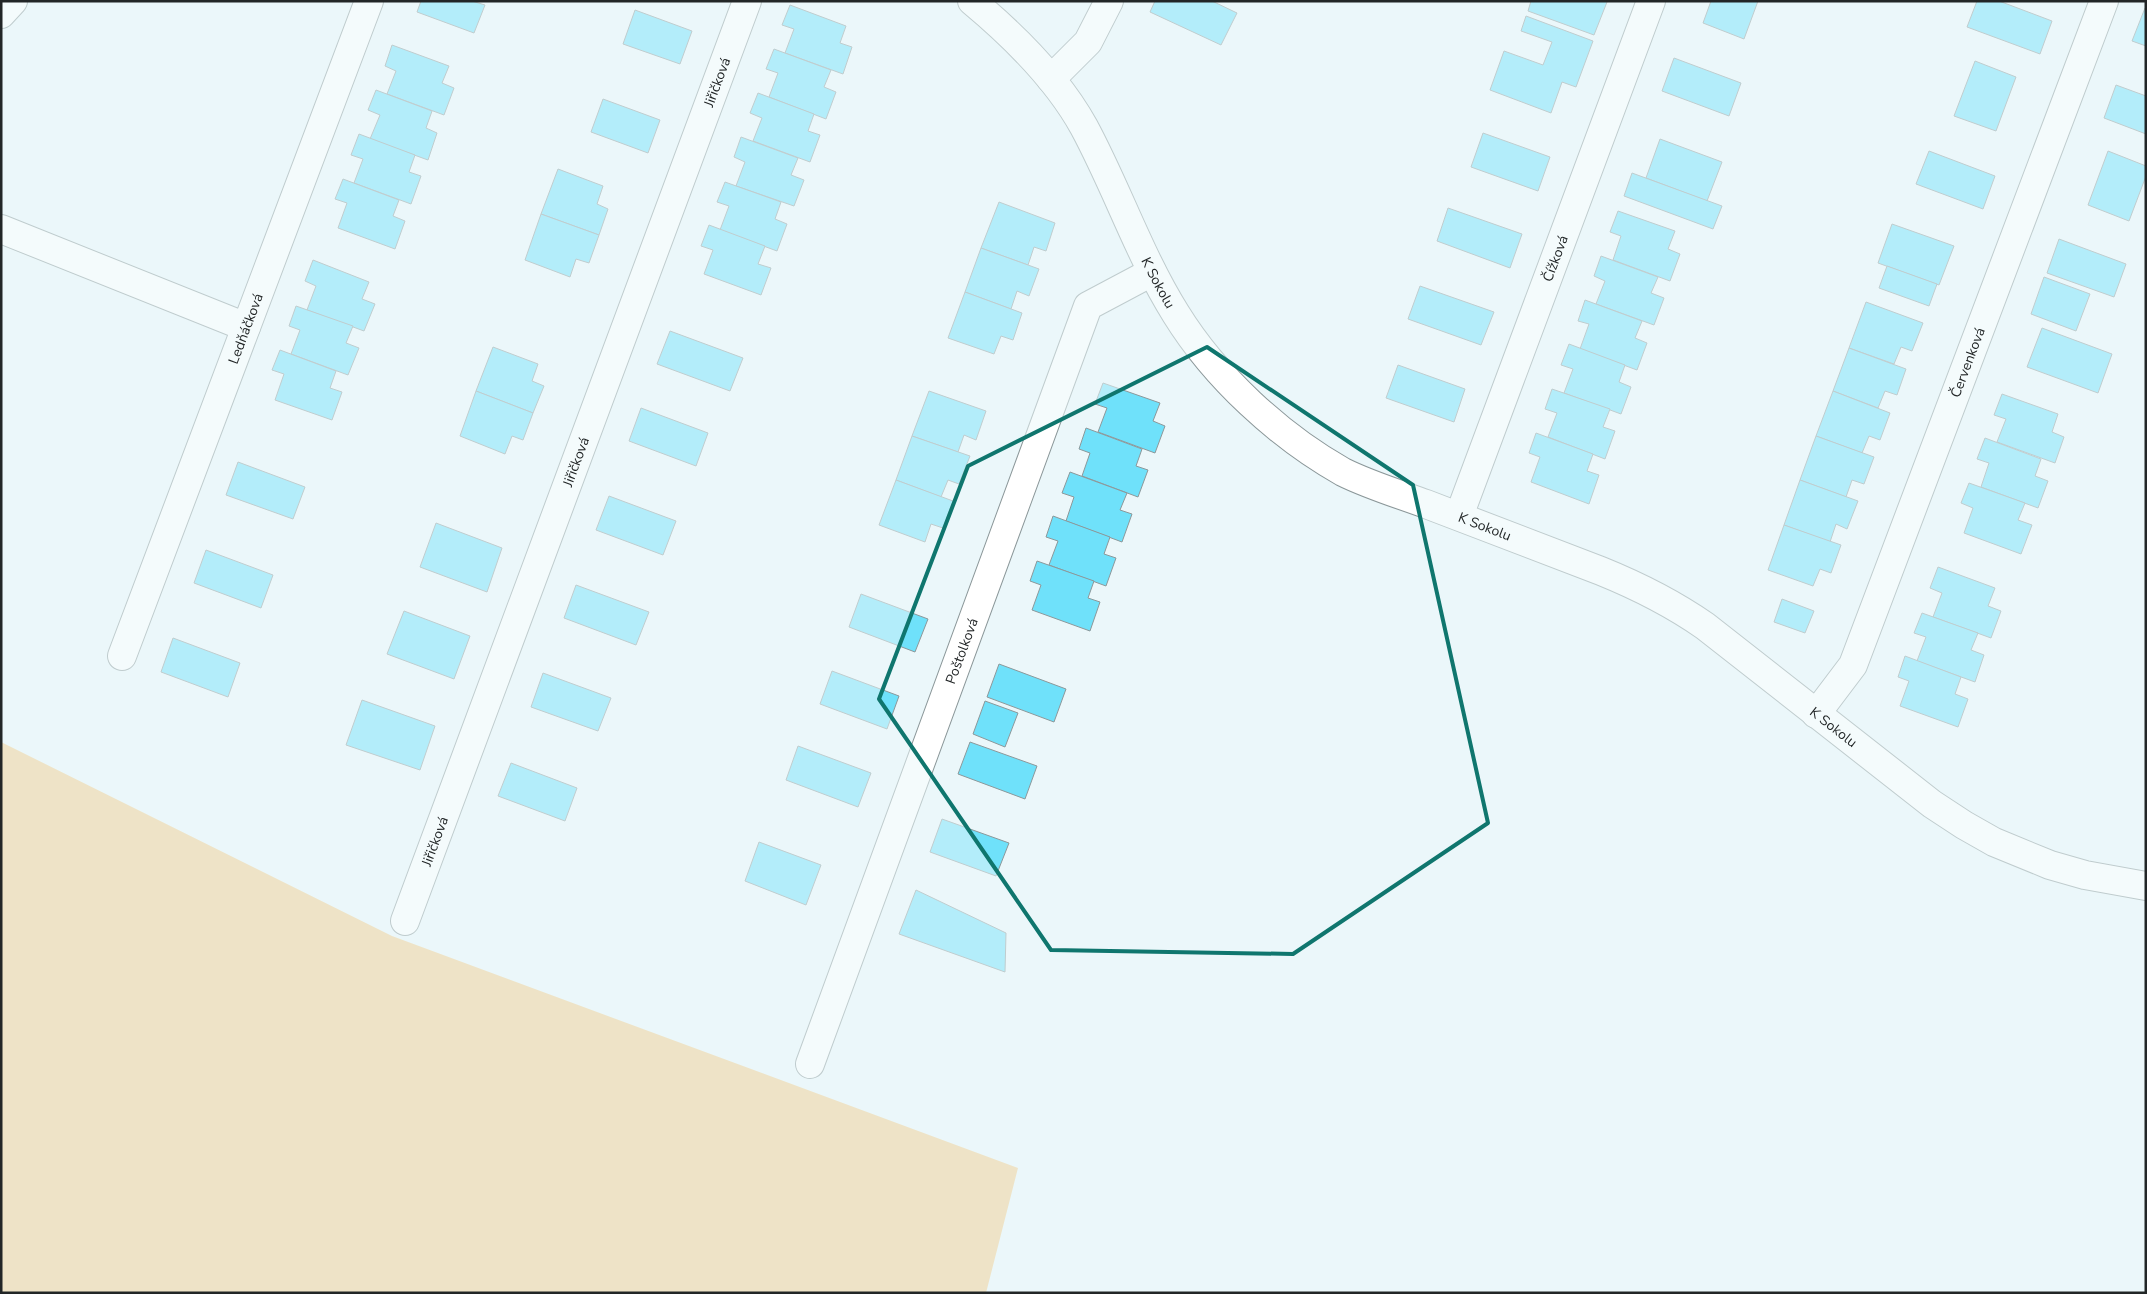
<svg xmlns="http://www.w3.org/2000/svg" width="2147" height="1294" font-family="'Nunito Sans',sans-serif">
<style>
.green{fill:#f2cb8b}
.building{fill:#6fe1fa;stroke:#8c989a}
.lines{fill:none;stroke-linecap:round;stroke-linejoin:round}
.minor-casing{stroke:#8b9799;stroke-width:30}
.minor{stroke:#fff;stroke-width:28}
.marked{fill:none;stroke:#0f766e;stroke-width:4;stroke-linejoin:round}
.labels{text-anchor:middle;stroke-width:4.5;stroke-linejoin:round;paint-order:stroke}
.street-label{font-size:14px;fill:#222627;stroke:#fff}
</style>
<rect width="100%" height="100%" fill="#ebf7fa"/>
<polygon class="green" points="1,742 392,936 1018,1168 986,1293 1,1293"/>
<g class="building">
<polygon points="421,1 472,1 485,5 474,33 417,12"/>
<polygon points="1155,1 1212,1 1237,13 1221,45 1150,12"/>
<polygon points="1531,1 1605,1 1607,2 1594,35 1528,11"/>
<polygon points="1711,1 1758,1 1744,39 1703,23"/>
<polygon points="1977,1 1999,1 2052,21 2040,54 1967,27"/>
<polygon points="790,5 846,26 840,43 852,47 843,74 785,53 794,29 782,25"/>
<polygon points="2145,8 2146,8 2146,46 2132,41"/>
<polygon points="635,10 692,31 680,64 623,44"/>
<polygon points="1526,16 1593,41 1576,87 1562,82 1551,113 1490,90 1504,51 1543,65 1552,42 1521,31"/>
<polygon points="392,45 449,66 442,83 454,88 444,115 387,94 396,71 385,66"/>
<polygon points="774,49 831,70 824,87 836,92 826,119 769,97 778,73 766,69"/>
<polygon points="1674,58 1741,83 1729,116 1662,91"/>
<polygon points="1975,61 2016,77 1996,131 1954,116"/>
<polygon points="2116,85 2146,96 2146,134 2104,118"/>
<polygon points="376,90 432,111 426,128 437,133 428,160 370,139 380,115 368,110"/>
<polygon points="758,93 814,114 808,131 820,135 810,162 753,141 762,118 750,113"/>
<polygon points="603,99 660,120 648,153 591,132"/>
<polygon points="1483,133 1550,157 1538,191 1471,167"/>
<polygon points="359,134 415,155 409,172 421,176 411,204 354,183 363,159 351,155"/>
<polygon points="741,137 798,158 791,175 804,180 794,206 736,186 745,162 734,157"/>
<polygon points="1660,139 1722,162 1707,201 1646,178"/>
<polygon points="1929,151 1995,176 1983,209 1916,184"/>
<polygon points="2108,151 2146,166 2146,176 2129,221 2088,205"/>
<polygon points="558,169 603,186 597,204 608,209 599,235 541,214"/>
<polygon points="1632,173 1722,206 1713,229 1624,196"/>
<polygon points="343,179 399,200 393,216 405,221 395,249 338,228 347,203 335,199"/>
<polygon points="725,182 781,202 775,219 787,224 777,251 720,230 729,206 717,202"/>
<polygon points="999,202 1055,223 1046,251 1034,247 1028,265 981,248"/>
<polygon points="1448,208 1522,234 1510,268 1437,241"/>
<polygon points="1618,211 1675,231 1668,249 1680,254 1670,281 1613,260 1621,236 1610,232"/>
<polygon points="541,214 599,235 589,263 576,259 570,277 525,260"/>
<polygon points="1892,224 1954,246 1939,285 1878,263"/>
<polygon points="709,225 765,246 758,264 771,268 761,295 704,274 713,250 701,246"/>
<polygon points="2059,239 2126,264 2114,297 2047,273"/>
<polygon points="981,248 1039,269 1029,296 1017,291 1011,309 965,292"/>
<polygon points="1601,256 1658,277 1651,293 1664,298 1654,325 1596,304 1605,281 1594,276"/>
<polygon points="313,260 369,282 362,299 375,304 364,331 307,310 316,286 305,281"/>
<polygon points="1887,266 1937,284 1929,306 1879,288"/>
<polygon points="2044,277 2090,294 2076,331 2031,314"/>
<polygon points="1420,286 1494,312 1481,345 1408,319"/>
<polygon points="965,292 1022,313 1013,340 1001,336 994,354 948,338"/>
<polygon points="1585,300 1642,321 1635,338 1647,343 1637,370 1580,349 1589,324 1578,321"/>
<polygon points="1866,302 1923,323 1912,351 1901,347 1894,364 1849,348"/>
<polygon points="296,306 353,326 346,343 359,348 348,375 291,354 300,330 289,326"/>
<polygon points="2042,328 2112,354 2098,393 2027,367"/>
<polygon points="670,331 743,358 730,391 657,364"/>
<polygon points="1569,344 1625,365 1619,382 1631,387 1621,414 1564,393 1573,369 1561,365"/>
<polygon points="493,347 538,364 532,381 544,386 533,413 476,391"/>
<polygon points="1849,348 1906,369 1897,395 1885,391 1878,408 1833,391"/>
<polygon points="280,350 336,371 330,388 342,392 332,420 275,400 284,374 272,370"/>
<polygon points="1398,365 1465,389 1454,422 1386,398"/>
<polygon points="1103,383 1160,403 1153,421 1165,426 1155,453 1098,432 1107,408 1095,404"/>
<polygon points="1552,389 1610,409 1603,427 1615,431 1605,459 1548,437 1557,413 1545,409"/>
<polygon points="476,391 533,413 523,440 512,436 505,454 460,436"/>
<polygon points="929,391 986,411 976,440 964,435 958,452 912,436"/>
<polygon points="1833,391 1890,413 1880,440 1869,436 1862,453 1816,436"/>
<polygon points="2002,394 2058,414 2052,432 2064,437 2055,463 1997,442 2006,419 1994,415"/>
<polygon points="641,408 708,433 696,466 629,441"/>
<polygon points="1086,428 1142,449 1136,466 1148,470 1138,497 1082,476 1090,453 1079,449"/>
<polygon points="1536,433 1593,454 1587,471 1599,475 1589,504 1531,482 1540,457 1529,453"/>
<polygon points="912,436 970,456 959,484 948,480 941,497 896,480"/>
<polygon points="1816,436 1874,457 1864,484 1852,480 1846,497 1800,480"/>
<polygon points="1985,438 2041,459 2035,476 2048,481 2038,508 1981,487 1989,463 1977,459"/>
<polygon points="238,462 305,487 293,519 226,495"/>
<polygon points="1070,472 1127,493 1120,510 1132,514 1122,542 1066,521 1074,497 1062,493"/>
<polygon points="896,480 953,501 943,528 931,524 925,542 879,525"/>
<polygon points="1800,480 1858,501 1847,529 1836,524 1830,542 1784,525"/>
<polygon points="1969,483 2025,503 2018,520 2032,525 2021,554 1964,533 1973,508 1961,503"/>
<polygon points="609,496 676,521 663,555 596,530"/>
<polygon points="1053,516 1110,537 1104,554 1116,558 1106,586 1049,565 1058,541 1046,537"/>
<polygon points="436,523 502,548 487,592 420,567"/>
<polygon points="1784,525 1841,545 1831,573 1820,569 1813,586 1768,570"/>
<polygon points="206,550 273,575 261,608 194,583"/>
<polygon points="1037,561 1094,581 1088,598 1100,602 1090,631 1032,610 1041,585 1030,581"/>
<polygon points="1938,567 1995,588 1988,606 2001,611 1991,638 1933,617 1942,593 1930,588"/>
<polygon points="576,585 649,612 636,645 564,618"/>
<polygon points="861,594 928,619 915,652 849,627"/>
<polygon points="1782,599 1814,611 1805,633 1774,622"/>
<polygon points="404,611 470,636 454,679 387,654"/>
<polygon points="1922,613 1978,633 1971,650 1984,655 1975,682 1917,661 1926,637 1914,633"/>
<polygon points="173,638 240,663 228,697 161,672"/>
<polygon points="1905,656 1961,677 1955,694 1968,699 1958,727 1900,706 1909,681 1898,677"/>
<polygon points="999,664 1066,689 1054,722 987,697"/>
<polygon points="832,671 899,696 887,729 820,704"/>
<polygon points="543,673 611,698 598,731 531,707"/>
<polygon points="362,700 435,726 420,770 346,745"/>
<polygon points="985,701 1018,713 1005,747 973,734"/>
<polygon points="970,742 1037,766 1025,799 958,774"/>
<polygon points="798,746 871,773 858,807 786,780"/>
<polygon points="511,763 577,788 565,821 498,796"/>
<polygon points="942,819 1009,843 996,876 930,852"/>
<polygon points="759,842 821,865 806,905 745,881"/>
<polygon points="916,890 1006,933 1005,972 899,934"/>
</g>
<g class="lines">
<defs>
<g id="minor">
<path id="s1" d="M972,1c42,35 85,77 112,126 33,61 55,128 92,187 39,63 103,122 167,158 26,13 56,22 83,32 59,22 117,45 175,67 37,15 71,32 104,55l227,178 32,21 30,17 56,23 35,10 61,11"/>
<polyline points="1,14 13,1"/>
<polyline points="1051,79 1088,42 1109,1"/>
<polyline points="1,229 246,327"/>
<path id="s2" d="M1459,516l192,-515"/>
<path id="s3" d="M122,656l247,-655"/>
<path id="s4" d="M1816,714l37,-49 251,-664"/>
<path id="s5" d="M405,921l342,-920"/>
<path id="s6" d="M810,1064l278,-758 64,-34"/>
</g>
</defs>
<use href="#minor" class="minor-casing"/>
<use href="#minor" class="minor"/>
</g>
<path d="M0 0H2147V1294H0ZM1207,347l206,138 75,338 -195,131 -242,-4 -172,-251 89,-233z" fill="#ebf7fa" fill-opacity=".55" fill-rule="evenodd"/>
<path class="marked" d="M1207,347l206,138 75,338 -195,131 -242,-4 -172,-251 89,-233z"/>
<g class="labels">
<g class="street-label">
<text dy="5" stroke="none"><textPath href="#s5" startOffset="895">Jiřičková</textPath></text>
<text dy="5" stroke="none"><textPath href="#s2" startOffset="275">Čížková</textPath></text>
<text dy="5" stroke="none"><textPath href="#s1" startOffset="342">K Sokolu</textPath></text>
<text dy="5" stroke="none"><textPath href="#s3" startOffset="350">Ledňáčková</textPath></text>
<text dy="5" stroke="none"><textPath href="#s4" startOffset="385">Červenková</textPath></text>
<text dy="5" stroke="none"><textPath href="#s5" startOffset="490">Jiřičková</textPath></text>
<text dy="5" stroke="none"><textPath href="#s1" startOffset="762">K Sokolu</textPath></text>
<text dy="5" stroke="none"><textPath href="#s6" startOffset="440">Poštolková</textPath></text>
<text dy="5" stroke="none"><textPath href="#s1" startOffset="1168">K Sokolu</textPath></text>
<text dy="5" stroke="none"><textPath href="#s5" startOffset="85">Jiřičková</textPath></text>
</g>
</g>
<rect width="2147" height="1294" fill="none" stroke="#222627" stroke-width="5"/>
</svg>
